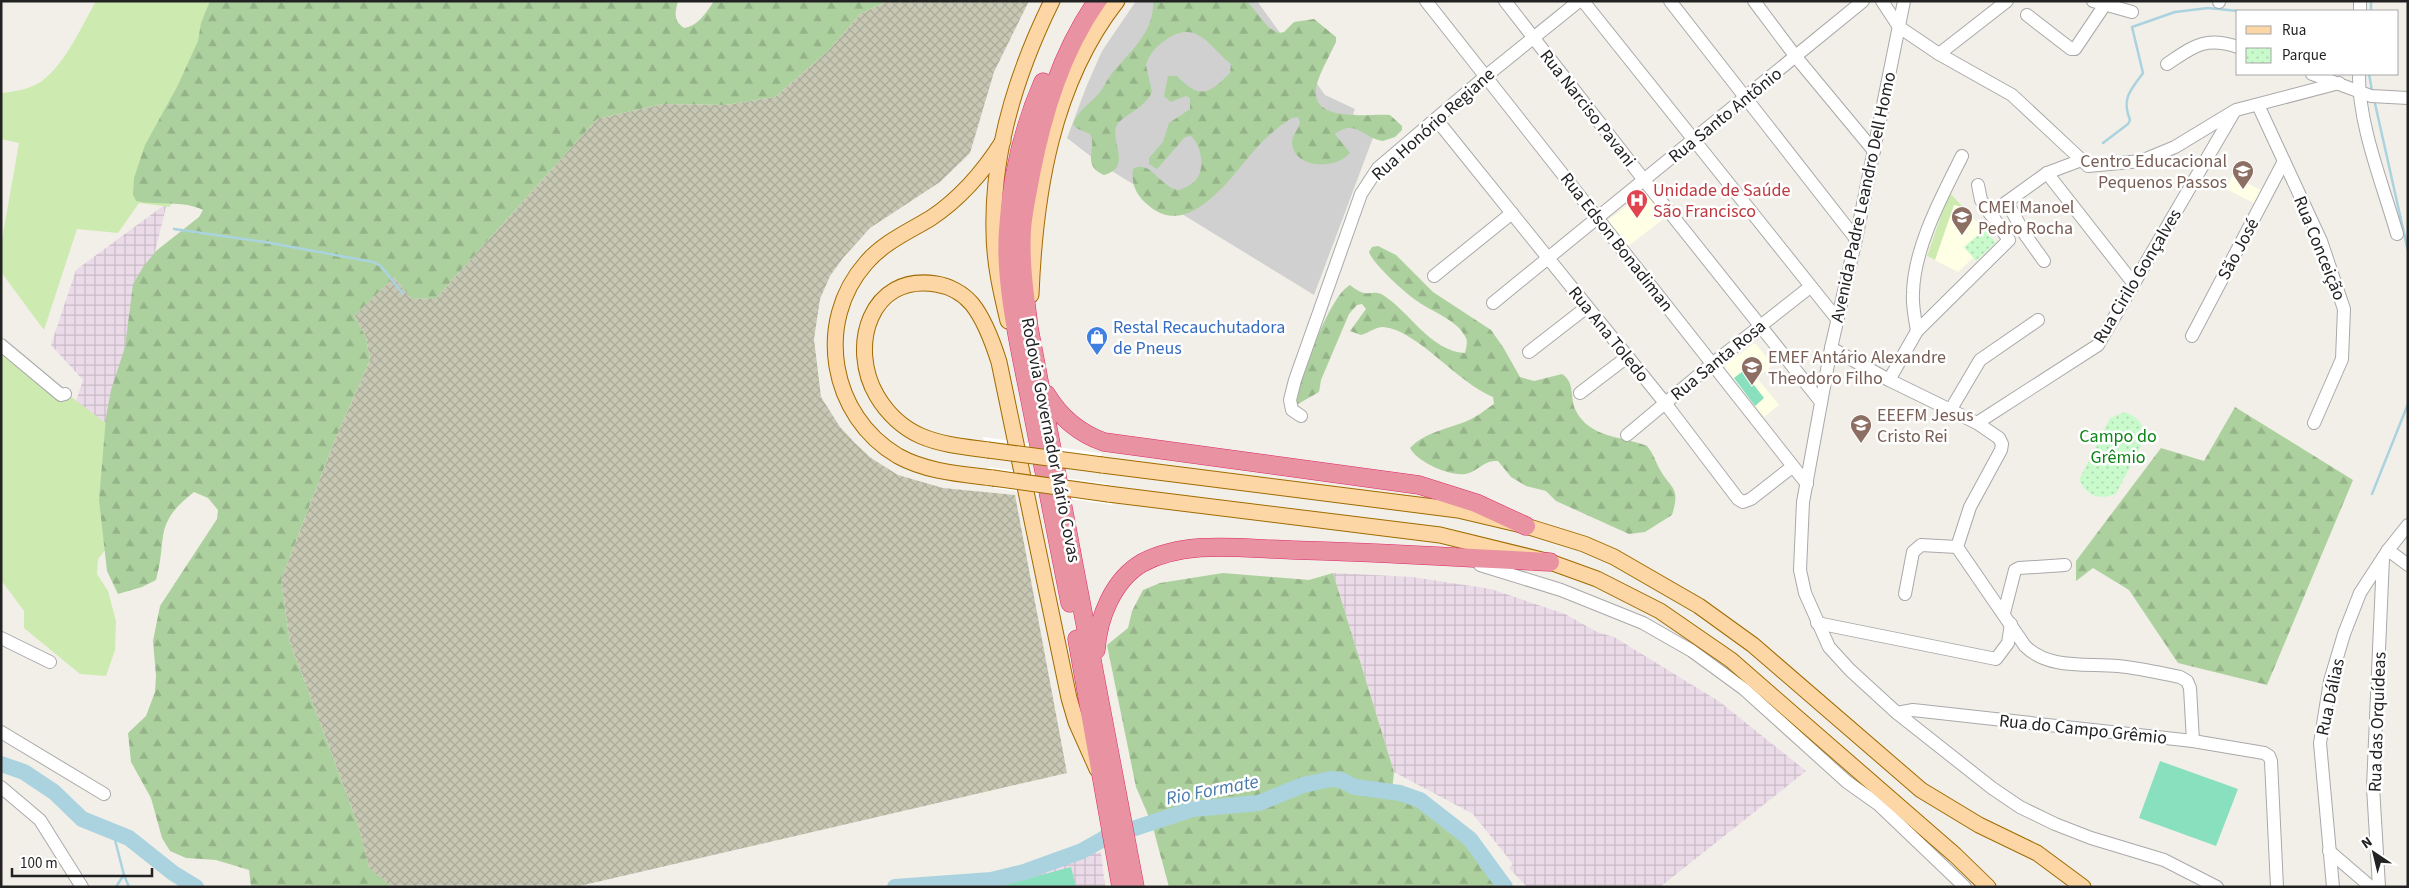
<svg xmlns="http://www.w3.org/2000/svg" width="2409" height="888" font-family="'Source Sans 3',sans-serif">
	<defs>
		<pattern id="industrial-grid" width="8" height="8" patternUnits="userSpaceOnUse" patternTransform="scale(1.25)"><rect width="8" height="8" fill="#ebdbe8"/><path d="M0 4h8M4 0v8" fill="none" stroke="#c9bcc7"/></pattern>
		<pattern id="construction-cross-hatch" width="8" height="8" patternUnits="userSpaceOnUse" patternTransform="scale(1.25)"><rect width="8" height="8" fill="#c7c7b4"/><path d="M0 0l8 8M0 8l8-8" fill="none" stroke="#abab9a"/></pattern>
		<pattern id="forest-firs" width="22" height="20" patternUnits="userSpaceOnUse" patternTransform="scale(1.25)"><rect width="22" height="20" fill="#add19e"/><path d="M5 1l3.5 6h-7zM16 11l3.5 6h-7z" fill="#95b388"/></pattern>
		<pattern id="park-dots" width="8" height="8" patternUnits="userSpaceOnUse" patternTransform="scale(1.25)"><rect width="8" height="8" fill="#c8facc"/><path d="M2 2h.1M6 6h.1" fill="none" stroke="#acd6af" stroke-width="1.8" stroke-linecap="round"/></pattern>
	</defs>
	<rect width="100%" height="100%" fill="#f2efe9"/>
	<!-- industrial -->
	<g fill="url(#industrial-grid)">
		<polygon points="167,203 109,439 67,428 83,380 51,345 76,270"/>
		<polygon points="1333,573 1412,577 1491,589 1565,614 1597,632 1614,637 1720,702 1806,771 1660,887 1527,887 1509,868 1513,864 1473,814 1394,772"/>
		<polygon points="1101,852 1105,887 920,887"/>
	</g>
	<!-- education -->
	<g fill="#ffffe5">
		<polygon points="2232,176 2261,190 2254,203 2226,189"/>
		<polygon points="1646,191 1666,217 1627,247 1607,221"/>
		<polygon points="1949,192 1996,242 1976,261 1973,258 1958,272 1927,256"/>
		<polygon points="1753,344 1756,344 1773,365 1757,378 1779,405 1764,417 1724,366"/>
	</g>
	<!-- religious -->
	<polygon fill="#d0d0d0" points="1136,1 1257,1 1325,95 1355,109 1353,114 1377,127 1314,295 1102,165 1067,138 1087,85 1102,51"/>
	<!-- construction -->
	<polygon fill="url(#construction-cross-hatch)" points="888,1 1029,1 994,72 970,153 940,182 870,228 843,258 830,276 820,299 814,339 821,397 840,427 855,443 871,458 898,475 943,488 1015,495 1067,773 575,887 392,887 369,869 358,825 290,642 281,580 334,442 370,360 366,337 354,316 394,277 412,299 436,298 597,119 663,104 726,105 775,97 829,50 860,14"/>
	<!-- grass -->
	<g fill="#cdebb0">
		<path d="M 96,1 L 221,1 L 206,75 L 170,207 L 139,203 L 118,233 L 77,229 L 44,330 L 1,272 L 1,245 L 19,143 L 1,139 L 1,93 C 14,92 31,89 42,81 C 65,64 82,26 96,1 Z"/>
		<polygon points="1949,192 1963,207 1954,205 1935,260 1927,256"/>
		<polygon points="1,343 112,428 123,528 98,559 97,574 108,591 116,621 115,650 106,676 80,674 24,628 24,611 1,580"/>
	</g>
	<!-- forest -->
	<g fill="url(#forest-firs)">
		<path d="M 210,1 L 678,1 C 675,13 673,20 684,28 C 698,26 706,13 714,1 L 888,1 L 860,14 L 829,50 L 775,97 L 726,105 L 663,104 L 597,119 L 436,298 L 412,299 L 394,277 L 354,316 L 366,337 L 370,360 L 334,442 L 281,580 L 290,642 L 358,825 L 369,868 L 392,887 L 251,887 L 249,870 L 216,860 L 186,858 L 170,851 L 162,838 L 151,798 L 131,762 L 128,733 L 146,716 L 155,692 L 156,676 L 153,641 L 160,606 L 217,519 L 218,510 L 208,498 L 194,492 C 152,525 168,537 156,580 L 142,587 L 118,594 L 107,571 L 99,500 L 106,417 L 111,390 L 125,347 L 133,284 L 143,267 L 156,251 L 199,217 L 203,210 C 183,200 159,206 136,201 L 133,194 L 134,178 L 145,145 L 178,85 L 198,41 L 201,23 Z"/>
		<path d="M 1153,1 L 1247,1 L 1269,28 L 1279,33 L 1284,32 L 1294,22 L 1314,19 L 1336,37 L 1336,42 C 1319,78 1293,113 1355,115 C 1366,116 1378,114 1390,115 L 1402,126 L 1402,130 L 1395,137 L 1383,141 C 1364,139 1356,118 1335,134 L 1350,153 C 1337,169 1296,170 1292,144 C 1291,136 1299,129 1300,122 L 1298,117 L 1292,118 C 1281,125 1271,133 1262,142 C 1237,167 1192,244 1148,205 C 1136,195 1131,184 1133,169 C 1151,158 1160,189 1180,190 C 1184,188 1191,185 1194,182 C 1206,171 1202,146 1191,136 L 1185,137 L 1157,169 L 1149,164 L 1149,158 L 1163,142 L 1169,123 L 1190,109 L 1190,98 L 1186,96 L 1171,102 L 1164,96 L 1168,76 L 1177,76 C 1200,100 1209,94 1230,73 L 1231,64 C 1208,46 1197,17 1164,41 C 1156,47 1149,54 1146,65 L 1152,92 C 1145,109 1120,116 1116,127 C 1111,143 1132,167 1104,175 C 1080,164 1098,149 1090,134 L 1076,128 L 1073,124 C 1078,110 1091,103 1100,92 C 1104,87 1106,81 1110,76 C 1128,53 1155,33 1153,1 Z"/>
		<path d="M 1378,246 L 1396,255 L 1433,292 L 1491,330 L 1503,347 L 1520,377 L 1534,381 L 1562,374 C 1575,382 1570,397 1575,409 C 1589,439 1623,436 1647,446 C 1653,453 1655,460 1659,468 C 1671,490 1681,486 1672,515 L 1645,532 L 1629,534 L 1556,501 L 1546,491 L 1526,486 L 1511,477 L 1498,461 C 1485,460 1480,469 1469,473 C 1453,479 1417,462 1410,448 C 1425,432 1448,429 1467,421 C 1477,417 1486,409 1494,404 L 1493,397 C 1459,384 1416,329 1383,327 C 1375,327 1369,333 1361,335 L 1350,331 L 1366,309 L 1362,304 L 1357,305 L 1349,314 L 1321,380 L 1319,392 L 1298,404 L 1293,400 C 1301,377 1330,295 1350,285 C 1354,288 1359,292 1364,293 C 1371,294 1376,291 1383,295 C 1410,312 1430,351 1465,353 C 1466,348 1468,343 1466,338 C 1458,320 1432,312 1417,301 C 1405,293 1373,264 1369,252 L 1372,247 Z"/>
		<polygon points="2235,407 2353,480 2267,685 2178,663 2129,590 2093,568 2076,581 2076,561 2161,448 2204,461"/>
		<path d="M 1223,573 L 1309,580 L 1333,573 L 1394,772 L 1392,791 C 1437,801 1483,847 1505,887 L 1169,887 L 1152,824 L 1136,787 L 1107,645 L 1128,628 L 1132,611 L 1143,590 L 1160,583 Z"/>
	</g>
	<!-- park -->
	<g fill="url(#park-dots)">
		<polygon points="1984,230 1996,242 1976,261 1964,247"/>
		<path d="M 2125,412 C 2136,417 2144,423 2146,436 L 2116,494 C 2098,500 2088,497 2079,480 L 2110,418 Z"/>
	</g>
	<!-- pitch -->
	<g fill="#88e0be">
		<polygon points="1743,371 1764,398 1755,406 1734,378"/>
		<polygon points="2160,761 2238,789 2216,846 2139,818"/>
		<polygon points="1071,867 1076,887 997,887"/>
	</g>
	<!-- pier -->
	<g fill="#fff">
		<polygon points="983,437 1101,453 1106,474 987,458"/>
		<polygon points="989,467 1109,484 1113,505 994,488"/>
	</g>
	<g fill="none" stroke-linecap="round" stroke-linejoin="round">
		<!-- stream -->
		<g stroke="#aad3df" stroke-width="2.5">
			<polyline points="2371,11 2371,1"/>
			<polyline points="2369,74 2372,91"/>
			<polyline points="2374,99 2408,251"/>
			<path d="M 2103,143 L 2128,124 L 2130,120 C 2121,98 2131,90 2143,73 L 2132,27 L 2175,12 L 2208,8 L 2238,11"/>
			<polyline points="174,229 265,242 373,262 381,266 403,294"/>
			<polyline points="2372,494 2408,404"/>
			<polyline points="113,832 124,875 129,887"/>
			<polyline points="116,887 123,876"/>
		</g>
		<!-- river -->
		<g stroke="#aad3df" stroke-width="16">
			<polyline points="1,764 24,772 54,792 82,819 129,838 173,873 196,887"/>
			<polyline points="895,887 991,880 1024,872 1082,851 1105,838 1193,809 1259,803 1303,785 1331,779 1341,780 1355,787 1400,793 1420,800 1470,839 1505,887"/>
		</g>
		<!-- minor casing -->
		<g stroke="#a9a9a9" stroke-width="14">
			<g id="minor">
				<polyline points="1426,1 1807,484"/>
				<polyline points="1505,1 1644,180 1821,402"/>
				<polyline points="1583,1 1837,319"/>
				<polyline points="1670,1 1856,239"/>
				<polyline points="1754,1 1796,57 1874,151"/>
				<polyline points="1882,1 1899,27 1939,54 2012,95 2088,166 2141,161 2175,147 2236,110 2339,83"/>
				<polyline points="1904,1 1856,239 1831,348 1803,502 1800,570 1805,593 1829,647 1850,670 1897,713 1992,788 2020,807 2055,824 2091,838 2164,860 2217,887"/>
				<polyline points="2093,1 2132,12"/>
				<polyline points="2219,2 2219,1"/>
				<polyline points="2360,11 2360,1"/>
				<polyline points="2027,15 2071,49 2075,49 2104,6"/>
				<polyline points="1939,54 2007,1"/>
				<path d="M 2167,64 C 2194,46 2205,36 2238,47"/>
				<polyline points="2312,74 2371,96 2408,98"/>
				<path d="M 2359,74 C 2358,124 2383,185 2397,234"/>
				<polyline points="2258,105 2321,241 2344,309 2342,359 2314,423"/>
				<polyline points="1436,119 1665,403 1738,499 1743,502 1751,499 1792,467"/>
				<polyline points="2047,173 2134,284"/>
				<polyline points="2007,202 2024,233 2044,261"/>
				<polyline points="1990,214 2047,173 2079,161"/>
				<polyline points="1434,276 1512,213"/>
				<polyline points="1493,303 1863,1"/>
				<path d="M 1917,331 C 1915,319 1912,305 1913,293 C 1914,247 1942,196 1962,156"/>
				<polyline points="2192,336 2284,161"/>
				<polyline points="1,345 61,395 65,394"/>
				<path d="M 1831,348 L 1889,380 L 1977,423 L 1999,438 L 2002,444 L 2001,450 L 1970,507 L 1957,547 L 2025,646 C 2049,670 2087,663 2118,666 C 2139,668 2160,673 2180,677 L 2187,681 L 2190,688 L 2193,741"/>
				<polyline points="1529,352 1587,307"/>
				<polyline points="1889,380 1917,331 2009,240 1981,200 1978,185"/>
				<polyline points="1580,393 1627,357"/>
				<polyline points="1951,409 1980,360 2038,320"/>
				<polyline points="1301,416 1292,410 1290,400 1295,380 1361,194 1378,168 1486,76 1579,1"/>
				<polyline points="1977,423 2098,345 2234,112"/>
				<polyline points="1627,435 1712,364 1810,287"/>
				<polyline points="2388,550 2408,565"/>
				<polyline points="1480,565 1561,590 1643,623 1692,651 1744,689 1847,782 1878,804 1965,887"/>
				<polyline points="1905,594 1913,552 1921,545 1957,547"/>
				<polyline points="2004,613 2015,570 2019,568 2065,565"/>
				<polyline points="1817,623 1996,659 2008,643 2011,624"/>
				<polyline points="1,638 50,662"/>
				<polyline points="1897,713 1913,710 2193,741 2264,753 2269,756 2271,761 2277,887"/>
				<polyline points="1,732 104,794"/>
				<polyline points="1,787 40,820 82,887"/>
				<polyline points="2329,851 2371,887"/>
				<polyline points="2333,887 2320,743 2330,681 2344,634 2360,593 2388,550 2408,525"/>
				<polyline points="2379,887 2373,787 2383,558"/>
			</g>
		</g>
		<!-- major casing -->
		<g stroke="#a06b00" stroke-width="17">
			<g id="major">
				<path d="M 1031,295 C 1035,193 1052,84 1117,1"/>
				<path d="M 1008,321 C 1001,292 994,262 994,231 C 992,152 1017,72 1052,1"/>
				<path d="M 988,450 C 966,447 942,445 921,436 C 903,428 887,413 877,396 C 848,347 870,273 936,284 C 949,286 963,293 972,304 C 985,320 993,343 999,362 L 1069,698 L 1076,722 L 1097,769"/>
				<polyline points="1102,465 1458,510 1526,526 1584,544 1614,557 1699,606 1753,645 1921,790 1979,825 2037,853 2083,887"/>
				<path d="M 993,478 C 961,474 927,472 898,456 C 830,416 814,322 866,263 C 884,242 908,232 931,218 C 961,198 984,171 1003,141"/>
				<polyline points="1108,494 1440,535 1550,562 1597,579 1660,611 1731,660 1955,855 1988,887"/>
			</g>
		</g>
		<!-- highway casing -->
		<g stroke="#dc2a67" stroke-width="19">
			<g id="highway">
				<path d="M 1097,1 C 1061,53 1043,113 1031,174 C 1028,192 1023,212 1022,230 C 1020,263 1025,296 1029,328 L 1135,887"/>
				<path d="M 1043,82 C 1023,128 1011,180 1008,230 C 1004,280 1019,345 1029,395 C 1043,464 1056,534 1070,603"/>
				<path d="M 1046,394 C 1060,417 1078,433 1104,442 L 1419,485 L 1476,503 L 1526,526"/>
				<polyline points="1077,639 1121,887"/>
				<path d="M 1096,650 C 1098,618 1113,580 1142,563 C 1187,539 1243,549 1292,550 C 1378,552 1464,558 1550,562"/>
			</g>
		</g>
		<!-- minor -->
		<use href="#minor" stroke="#fff" stroke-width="12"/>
		<!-- major -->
		<use href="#major" stroke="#fcd6a4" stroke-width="15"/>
		<!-- highway -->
		<use href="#highway" stroke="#e892a2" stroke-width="18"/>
		<!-- major-bridge casing -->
		<g stroke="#a06b00" stroke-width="17" stroke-linecap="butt">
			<g id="major-bridge">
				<polyline points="988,450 1102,465"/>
				<polyline points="993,478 1108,494"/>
			</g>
		</g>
		<!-- major-bridge -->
		<use href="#major-bridge" stroke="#fcd6a4" stroke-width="15"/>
	</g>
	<!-- icons -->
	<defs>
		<g id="school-pin" transform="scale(1.125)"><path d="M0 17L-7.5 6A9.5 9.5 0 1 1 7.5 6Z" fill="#8d6e63" stroke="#fff"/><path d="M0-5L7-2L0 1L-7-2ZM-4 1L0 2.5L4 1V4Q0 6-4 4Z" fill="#fff"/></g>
		<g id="hospital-pin" transform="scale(1.125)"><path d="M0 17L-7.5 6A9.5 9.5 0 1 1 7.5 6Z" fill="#e0444e" stroke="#fff"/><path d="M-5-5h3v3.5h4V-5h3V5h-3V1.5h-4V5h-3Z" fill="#fff"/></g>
		<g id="shop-pin" transform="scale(1.125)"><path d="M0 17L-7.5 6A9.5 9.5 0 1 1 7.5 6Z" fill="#3f7fe0" stroke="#fff"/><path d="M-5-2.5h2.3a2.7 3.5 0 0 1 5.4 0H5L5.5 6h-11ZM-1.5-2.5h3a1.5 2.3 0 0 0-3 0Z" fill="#fff"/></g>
	</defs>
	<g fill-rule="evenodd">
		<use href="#school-pin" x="2243" y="171"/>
		<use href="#hospital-pin" x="1637" y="200"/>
		<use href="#school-pin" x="1962" y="217"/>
		<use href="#shop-pin" x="1097" y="337"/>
		<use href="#school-pin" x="1752" y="367"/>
		<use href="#school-pin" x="1861" y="425"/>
	</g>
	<g text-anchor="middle" stroke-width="5" stroke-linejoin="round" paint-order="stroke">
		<!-- street labels -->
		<g font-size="18" fill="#222" stroke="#fff">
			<text transform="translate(1588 108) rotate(52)" y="6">Rua Narciso Pavani</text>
			<text transform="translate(1725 115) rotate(-39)" y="6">Rua Santo Antônio</text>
			<text transform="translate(1433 124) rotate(-42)" y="6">Rua Honório Regiane</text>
			<text transform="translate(1863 197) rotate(-78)" y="6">Avenida Padre Leandro Dell Homo</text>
			<text transform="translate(1617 242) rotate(52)" y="6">Rua Edson Bonadiman</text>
			<text transform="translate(2320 248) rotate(68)" y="6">Rua Conceição</text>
			<text transform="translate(2238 249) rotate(-62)" y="6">São José</text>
			<text transform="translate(2137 276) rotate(-59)" y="6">Rua Cirilo Gonçalves</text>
			<text transform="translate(1609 334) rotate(51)" y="6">Rua Ana Toledo</text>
			<text transform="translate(1718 360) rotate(-39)" y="6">Rua Santa Rosa</text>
			<text transform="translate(1051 440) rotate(79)" y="6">Rodovia Governador Mário Covas</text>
			<text transform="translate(2330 697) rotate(-78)" y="6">Rua Dálias</text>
			<text transform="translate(2377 722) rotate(-88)" y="6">Rua das Orquídeas</text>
			<text transform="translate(2083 729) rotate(6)" y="6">Rua do Campo Grêmio</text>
		</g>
		<!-- education labels -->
		<g font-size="18" fill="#785e54" stroke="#fff" text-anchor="start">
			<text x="2227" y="167" text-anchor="end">Centro Educacional<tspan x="2227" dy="21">Pequenos Passos</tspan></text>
			<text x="1978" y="213">CMEI Manoel<tspan x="1978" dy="21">Pedro Rocha</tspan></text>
			<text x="1768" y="363">EMEF Antário Alexandre<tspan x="1768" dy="21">Theodoro Filho</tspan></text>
			<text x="1877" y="421">EEEFM Jesus<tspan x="1877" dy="21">Cristo Rei</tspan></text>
		</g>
		<!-- health labels -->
		<g font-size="18" fill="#be3a42" stroke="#fff" text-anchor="start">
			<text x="1653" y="196">Unidade de Saúde<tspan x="1653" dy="21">São Francisco</tspan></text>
		</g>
		<!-- shop labels -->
		<g font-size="18" fill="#366cbe" stroke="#fff" text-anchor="start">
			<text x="1113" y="333">Restal Recauchutadora<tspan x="1113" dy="21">de Pneus</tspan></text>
		</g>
		<!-- park labels -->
		<g font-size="18" fill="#0c8416" stroke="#fff">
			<text x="2118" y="442">Campo do<tspan x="2118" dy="21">Grêmio</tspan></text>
		</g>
		<!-- water labels -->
		<g font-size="19" font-style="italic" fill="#4a7aab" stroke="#fff">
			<text transform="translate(1212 789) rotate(-11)" y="7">Rio Formate</text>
		</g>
	</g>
	<!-- border -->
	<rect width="2409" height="888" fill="none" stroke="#222222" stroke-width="5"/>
	<!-- legend -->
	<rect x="2236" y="10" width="162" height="65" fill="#ffffff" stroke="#a7a7a7"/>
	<rect x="2246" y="26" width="25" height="8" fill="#fcd6a4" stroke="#a7a7a7"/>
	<text x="2282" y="35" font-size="15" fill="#222222">Rua</text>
	<rect x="2246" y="48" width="25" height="15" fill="url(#park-dots)" stroke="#a7a7a7"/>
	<text x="2282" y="60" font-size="15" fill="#222222">Parque</text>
	<!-- north arrow -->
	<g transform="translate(2374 853) rotate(325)" stroke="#ffffff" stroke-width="4" paint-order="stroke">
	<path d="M0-4L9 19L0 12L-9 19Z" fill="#222222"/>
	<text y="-8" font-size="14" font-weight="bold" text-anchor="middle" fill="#222222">N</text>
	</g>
	<!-- scale -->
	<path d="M12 868v8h140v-8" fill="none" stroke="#222222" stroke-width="2.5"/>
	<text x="20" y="868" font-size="15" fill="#222222" stroke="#ffffff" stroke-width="4" paint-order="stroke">100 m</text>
</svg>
